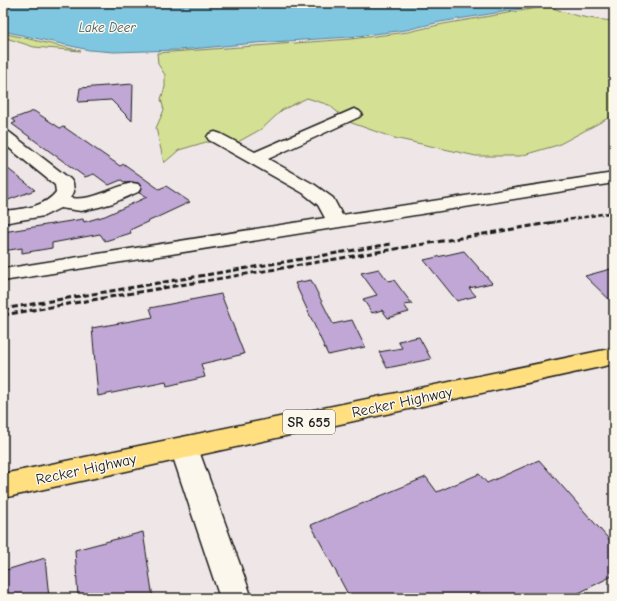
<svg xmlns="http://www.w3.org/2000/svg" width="617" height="601" font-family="'Comic Neue',sans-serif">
	<rect width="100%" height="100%" fill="#efe7e7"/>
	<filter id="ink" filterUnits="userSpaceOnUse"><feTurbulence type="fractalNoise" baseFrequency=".025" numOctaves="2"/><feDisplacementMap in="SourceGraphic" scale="8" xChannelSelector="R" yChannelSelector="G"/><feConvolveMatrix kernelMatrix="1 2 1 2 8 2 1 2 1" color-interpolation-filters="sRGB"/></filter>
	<g filter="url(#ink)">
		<!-- green -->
		<g fill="#d4e093" stroke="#787e58">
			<path d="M 549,6 C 570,16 591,19 614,21 L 614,115 L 558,145 L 520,156 L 476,156 L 394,138 L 349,122 L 329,105 L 307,98 L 282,110 L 263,128 L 238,142 L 221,143 L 206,142 L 179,150 L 164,163 L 156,128 L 164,110 L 161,99 L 165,87 L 165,75 L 158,64 L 157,53 L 351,39 L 408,32 L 443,24 Z"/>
			<polygon points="3,33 81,51 34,47 3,37"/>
		</g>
		<!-- water -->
		<polygon fill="#7fc6e0" stroke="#578292" points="3,3 557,3 440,22 406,30 350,37 256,43 179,50 114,52 89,50 3,31"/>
		<!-- building -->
		<g fill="#c0a7d5" stroke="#1c1c1c">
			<polygon points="133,84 132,121 111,100 78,102 80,88"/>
			<polygon points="34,111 60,128 64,127 120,166 124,164 159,189 166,186 190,202 130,230 131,233 105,241 100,234 52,243 52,248 22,253 22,248 3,251 3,232 83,219 84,222 105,216 147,197 139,193 142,188 138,183 132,182 126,183 121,180 109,185 94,174 85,177 12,124 16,122 12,119"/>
			<polygon points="3,165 35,190 3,202"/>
			<polygon points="464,251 492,283 469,288 476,296 457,301 424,260"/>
			<polygon points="614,268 614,304 585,276"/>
			<polygon points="379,269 388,281 394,280 412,304 404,305 409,312 388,318 382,310 372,313 363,299 377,295 361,273"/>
			<polygon points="311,280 333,324 352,320 365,347 328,355 295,283"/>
			<polygon points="221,294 244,354 201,364 205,377 167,386 166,382 98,396 92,328 153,317 150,308"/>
			<polygon points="419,337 431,359 387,368 379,352 402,348 398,341"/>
			<polygon points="539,460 614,545 614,575 569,598 350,598 311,525 426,477 437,492 479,474 487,483"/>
			<polygon points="143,532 153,598 78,598 75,550"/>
			<polygon points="45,558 49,598 3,598 3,571"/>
		</g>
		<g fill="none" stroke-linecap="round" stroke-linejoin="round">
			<!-- minor casing -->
			<g stroke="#1c1c1c" stroke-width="3">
				<g id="minor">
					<polygon points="354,109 359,111 362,114 359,117 268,159 315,185 333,198 342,215 614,173 614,183 3,281 3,269 325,218 318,205 303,193 209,140 207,137 209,134 215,132 221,134 255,152"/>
					<path d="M 3,130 L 9,132 L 70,179 L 73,183 L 74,192 L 70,198 C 94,201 110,188 132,183 L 138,184 L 141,188 L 138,192 L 113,203 L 99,207 L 81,211 L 60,208 L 44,216 L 3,223 L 3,211 C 21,209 44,208 56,192 L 55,185 L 3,143 Z"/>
					<polygon points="184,437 194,440 198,448 252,598 220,598 170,448 174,440"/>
				</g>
			</g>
			<!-- major casing -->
			<g stroke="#1c1c1c" stroke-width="3">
				<polygon id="major" points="614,348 614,364 3,498 3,474"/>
			</g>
			<!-- minor -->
			<use href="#minor" fill="#fbf7ec" fill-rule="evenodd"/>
			<!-- major -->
			<use href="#major" fill="#ffdf80" fill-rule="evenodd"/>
			<!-- rail-far1 -->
			<polyline stroke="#1c1c1c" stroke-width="2.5" stroke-dasharray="4.5 2.5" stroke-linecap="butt" points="549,223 614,212"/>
			<!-- rail -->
			<g stroke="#1c1c1c" stroke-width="3" stroke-dasharray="6 3" stroke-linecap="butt">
				<polyline points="3,309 391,244"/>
				<polyline points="3,315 555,222"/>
			</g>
		</g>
	</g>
	<g text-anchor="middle" stroke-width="3" stroke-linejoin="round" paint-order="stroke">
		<!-- far-water labels -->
		<g font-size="13" font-style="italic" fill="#3f5861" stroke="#fbf7ec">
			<text x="107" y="32">Lake Deer</text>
		</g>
		<!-- shield labels -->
		<rect fill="#fbf7ec" stroke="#5f5e5a" stroke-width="1" x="283" y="410" width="52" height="24" rx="3"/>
		<g font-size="14" font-weight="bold" fill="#1c1c1c">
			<text x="309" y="427">SR 655</text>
		</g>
		<!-- street labels -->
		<g font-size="15" fill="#1c1c1c" stroke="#fbf7ec">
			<text transform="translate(402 402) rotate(-12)" y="5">Recker Highway</text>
			<text transform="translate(86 469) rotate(-12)" y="5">Recker Highway</text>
		</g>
	</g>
	<!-- margin -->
	<rect width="617" height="601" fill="none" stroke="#fbf7ec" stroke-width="16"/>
	<rect x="8" y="8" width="601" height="585" fill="none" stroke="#1c1c1c" stroke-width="1.5" filter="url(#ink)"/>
</svg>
